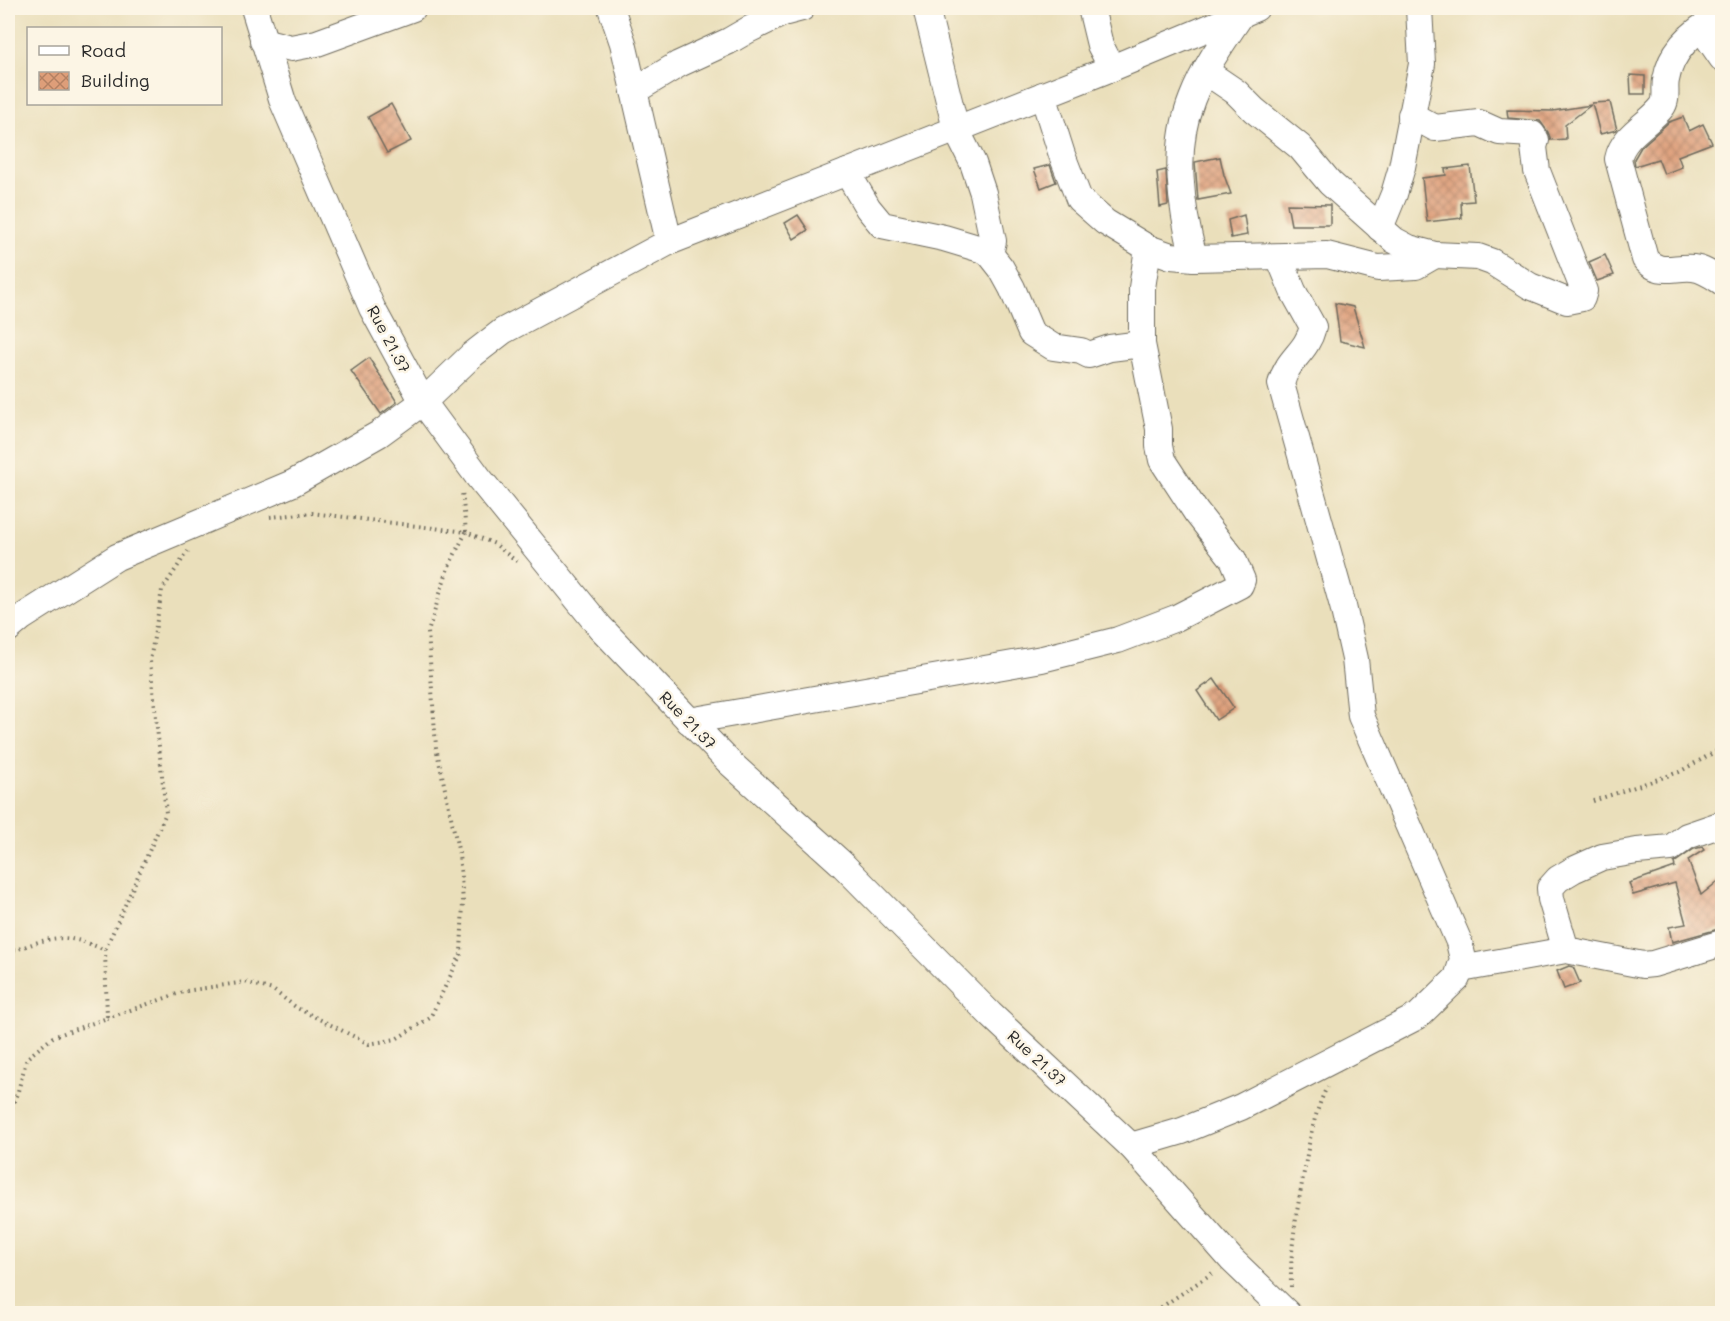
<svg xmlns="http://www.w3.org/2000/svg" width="1730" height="1321" font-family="Mali,sans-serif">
	<defs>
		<pattern id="building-cross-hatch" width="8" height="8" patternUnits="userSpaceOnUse" patternTransform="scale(1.5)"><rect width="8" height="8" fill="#de9e79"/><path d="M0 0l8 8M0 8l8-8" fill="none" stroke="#b48163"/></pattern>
	</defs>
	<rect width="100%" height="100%" fill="#fcf5e5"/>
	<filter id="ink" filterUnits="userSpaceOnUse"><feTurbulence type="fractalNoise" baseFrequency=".0167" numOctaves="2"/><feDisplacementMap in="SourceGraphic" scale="12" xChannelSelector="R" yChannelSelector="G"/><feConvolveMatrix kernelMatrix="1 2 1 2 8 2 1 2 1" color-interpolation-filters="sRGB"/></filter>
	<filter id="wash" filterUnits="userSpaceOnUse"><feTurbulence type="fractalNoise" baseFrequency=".008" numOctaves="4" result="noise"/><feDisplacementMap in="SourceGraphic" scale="24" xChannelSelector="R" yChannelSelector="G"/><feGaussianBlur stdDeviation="1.35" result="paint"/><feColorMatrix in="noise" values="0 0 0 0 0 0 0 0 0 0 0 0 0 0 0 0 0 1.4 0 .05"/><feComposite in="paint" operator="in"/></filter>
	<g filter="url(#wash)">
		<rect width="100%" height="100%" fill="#eadfbb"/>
		<g id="blocks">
			<!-- building -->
			<g fill="url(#building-cross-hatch)">
				<polygon points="1630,75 1645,76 1645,94 1631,94"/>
				<polygon points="1610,102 1617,130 1600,134 1592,103"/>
				<polygon points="391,104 411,141 387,153 368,117"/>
				<polygon points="1591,105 1565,125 1566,139 1551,140 1548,132 1540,121 1508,118 1507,110 1553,111"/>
				<polygon points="1683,117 1689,131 1703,124 1712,143 1678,156 1682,167 1664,174 1658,159 1635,166 1634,159 1641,147 1669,122"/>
				<polygon points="1220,157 1224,175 1231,194 1198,200 1195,162"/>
				<polygon points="1050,165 1056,182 1041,188 1034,169"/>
				<polygon points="1470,166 1474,201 1461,202 1462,218 1427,222 1422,178 1446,175 1445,169"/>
				<polygon points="1166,170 1168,205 1160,207 1157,172"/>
				<polygon points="1287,204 1330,205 1330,225 1291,225"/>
				<polygon points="798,215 808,230 794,239 785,223"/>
				<polygon points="1244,215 1247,235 1231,238 1228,220"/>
				<polygon points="1605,255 1614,275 1597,281 1589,262"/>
				<polygon points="1335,303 1353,307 1365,347 1340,341"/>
				<polygon points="369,358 397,402 381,414 351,371"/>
				<polygon points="1214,679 1234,708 1216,720 1197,691"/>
				<polygon points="1702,847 1704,850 1688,860 1701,895 1722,878 1722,928 1672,942 1669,927 1686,924 1675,883 1633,895 1629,883 1675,867 1674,863 1694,849"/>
				<polygon points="1569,966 1573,967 1580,983 1564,989 1557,971"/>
			</g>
		</g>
	</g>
	<g filter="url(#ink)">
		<use href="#blocks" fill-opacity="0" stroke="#6e6a5d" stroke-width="1.5"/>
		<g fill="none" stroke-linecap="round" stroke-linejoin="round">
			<!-- minor casing -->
			<g stroke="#6e6a5d" stroke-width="28">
				<g id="minor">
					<polyline points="254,8 283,102 372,308 423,402 479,478 600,627 729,762 841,863 990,1014 1131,1146 1232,1260 1288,1314"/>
					<polyline points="611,8 623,43 669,242"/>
					<polyline points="926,8 956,129 973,163 983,193 993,241 990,254"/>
					<polyline points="1091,8 1100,45 1112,68"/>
					<path d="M 1722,15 C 1697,28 1671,49 1666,80 C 1664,88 1668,99 1662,107 C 1648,125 1623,135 1618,159 L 1645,259 C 1659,276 1674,266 1693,268 C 1704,269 1713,276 1722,282"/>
					<polyline points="1702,29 1722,58"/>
					<polyline points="263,41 291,48 317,43 413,8"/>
					<polyline points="1205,71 1236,92 1254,110 1300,147 1330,183 1394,240 1409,248 1435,255 1478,257 1492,262 1530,286 1567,301 1582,298 1584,291 1537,171 1534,147 1536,140 1532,134 1499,132 1479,123 1435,128 1411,115"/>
					<polyline points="634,91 679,64 729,41 748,30 783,13 802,8"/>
					<polyline points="1043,95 1062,155 1079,199 1105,222 1148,248 1171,256 1194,258 1327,255 1378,268 1416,266 1435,255"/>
					<polyline points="847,172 868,208 882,225 944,238 984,250 990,254 1001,268 1012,288 1031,333 1053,347 1081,351 1089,355 1110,348 1142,344"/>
					<polyline points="1380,228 1394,194 1402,167 1422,64 1419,8"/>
					<path d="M 1194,258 C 1181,208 1172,149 1192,99 C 1204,68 1224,40 1243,12"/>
					<polyline points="8,629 21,618 117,557 293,483 379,434 423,402 472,355 503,331 669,242 1112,68 1256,8"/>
					<polyline points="689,721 1042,659 1118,640 1176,618 1240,585 1242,580 1233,559 1196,512 1162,460 1159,446 1159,429 1142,344 1142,288 1148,248"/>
					<polyline points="1566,950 1551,899 1550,888 1558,879 1573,870 1602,857 1637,851 1671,848 1687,836 1722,824"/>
					<polyline points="1461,969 1566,950 1643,965 1653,964 1722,943"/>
					<path d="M 1131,1146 L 1182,1131 L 1241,1107 L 1418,1016 L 1457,978 L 1463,959 L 1459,942 L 1361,716 L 1355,659 L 1343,606 L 1281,384 C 1288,357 1306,354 1313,327 L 1293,291 L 1279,257"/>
				</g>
			</g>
			<!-- path -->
			<g stroke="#6e6a5d" stroke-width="4" stroke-dasharray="1.5 4.5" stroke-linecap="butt">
				<polyline points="270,517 312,513 466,532 462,491"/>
				<polyline points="1593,801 1679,772 1722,748"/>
				<path d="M 8,953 C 50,937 62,931 105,950 L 166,813 L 150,661 L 162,590 L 188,551"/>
				<polyline points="107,1018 186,991 245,982 273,990 297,1008 369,1044 396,1039 430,1018 461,954 463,901 459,854 436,747 428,632 448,568 466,532 495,544 517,562"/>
				<polyline points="8,1119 18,1091 27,1058 53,1037 107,1018 105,950"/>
				<path d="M 1291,1287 C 1290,1248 1297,1210 1304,1172 C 1309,1142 1314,1113 1327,1087"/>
				<polyline points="1151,1314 1214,1272"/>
			</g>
			<!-- minor -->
			<use href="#minor" stroke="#fff" stroke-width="26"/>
		</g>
	</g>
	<g text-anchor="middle" stroke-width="5" stroke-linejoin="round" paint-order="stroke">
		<!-- street labels -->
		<g font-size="16" fill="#2b2b2b" stroke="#fcf5e5">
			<text transform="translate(389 339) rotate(62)" y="6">Rue 21.37</text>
			<text transform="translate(688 720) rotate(46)" y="6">Rue 21.37</text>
			<text transform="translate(1037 1058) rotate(43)" y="6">Rue 21.37</text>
		</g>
	</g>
	<!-- margin -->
	<rect width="1730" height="1321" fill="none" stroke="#fcf5e5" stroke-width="30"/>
	<!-- legend -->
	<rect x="27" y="27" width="195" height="78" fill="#fcf5e5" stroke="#a8a49b" stroke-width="1.5"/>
	<rect x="39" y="46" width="30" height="9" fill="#ffffff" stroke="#a8a49b" stroke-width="1.5"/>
	<text x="81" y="57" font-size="18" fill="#2b2b2b">Road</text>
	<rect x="39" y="72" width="30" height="18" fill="url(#building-cross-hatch)" stroke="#a8a49b" stroke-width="1.5"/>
	<text x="81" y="87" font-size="18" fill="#2b2b2b">Building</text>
</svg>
